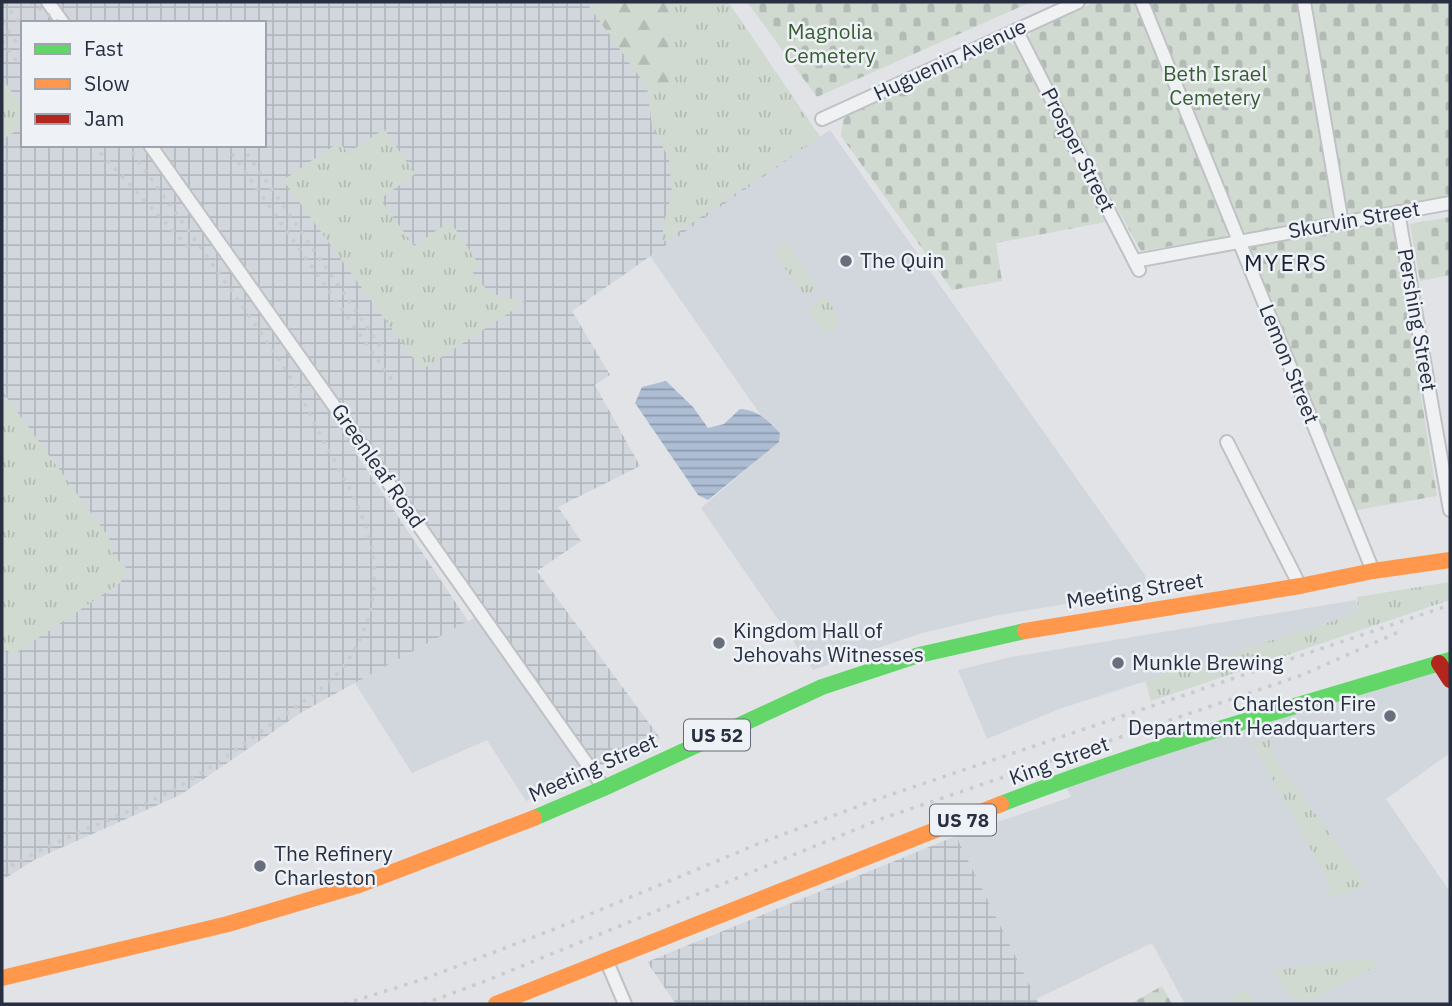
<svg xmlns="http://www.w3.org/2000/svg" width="1452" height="1006" font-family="'IBM Plex Sans',sans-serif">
	<defs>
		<pattern id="industrial-grid" width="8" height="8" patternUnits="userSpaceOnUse" patternTransform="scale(1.75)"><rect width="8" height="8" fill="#d2d6dd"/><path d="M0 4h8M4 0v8" fill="none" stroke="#b4b8bf"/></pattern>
		<pattern id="grass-tufts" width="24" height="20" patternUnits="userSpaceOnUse" patternTransform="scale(1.75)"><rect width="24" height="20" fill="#d0dad1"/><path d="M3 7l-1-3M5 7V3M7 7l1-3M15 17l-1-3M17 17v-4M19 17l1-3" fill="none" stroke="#b3bbb5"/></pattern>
		<pattern id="forest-firs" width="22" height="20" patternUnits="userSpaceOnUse" patternTransform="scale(1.75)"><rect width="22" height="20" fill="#d0dad1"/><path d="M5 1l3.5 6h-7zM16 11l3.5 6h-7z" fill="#b3bbb5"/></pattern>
		<pattern id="cemetery-stones" width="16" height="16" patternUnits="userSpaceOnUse" patternTransform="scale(1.75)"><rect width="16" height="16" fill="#d0dad1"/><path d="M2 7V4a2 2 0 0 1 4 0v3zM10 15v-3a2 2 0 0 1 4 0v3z" fill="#b3bbb5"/></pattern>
		<pattern id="water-rules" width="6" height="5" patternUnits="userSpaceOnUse" patternTransform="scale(1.75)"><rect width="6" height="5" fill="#adbdd3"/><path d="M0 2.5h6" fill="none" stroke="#8d9aad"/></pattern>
	</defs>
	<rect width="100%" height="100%" fill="#e1e3e6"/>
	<!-- built -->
	<g fill="#d2d6dd">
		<polygon points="830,130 1145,575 1147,586 1132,588 1124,594 999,615 922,633 813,670 701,508 778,442 780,433 760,414 650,256"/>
		<polygon points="1356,600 1358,613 1059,709 987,739 958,670 1011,657"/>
		<polygon points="481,614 591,770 526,801 487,740 412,773 355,683"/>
		<polygon points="1440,666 1450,680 1450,753 1386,799 1450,892 1450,1004 1185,1004 1152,943 1036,999 956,836 1071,797 1063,780"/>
	</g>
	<!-- industrial -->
	<g fill="url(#industrial-grid)" fill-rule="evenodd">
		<path d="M 2,2 L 57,2 L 67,15 L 58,2 L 728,2 L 820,137 L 572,311 L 610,375 L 595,385 L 640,466 L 558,507 L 581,541 L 537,571 L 660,738 L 591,770 L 369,448 L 355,452 L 468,621 L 302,712 L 180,795 L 36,859 L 2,880 ZM 23,23 L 264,23 L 264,145 L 23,145 Z"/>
		<polygon points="956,836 1039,1004 676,1004 647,962"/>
	</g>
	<!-- grass -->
	<g fill="url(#grass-tufts)">
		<polygon points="668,2 728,2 820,137 662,243 664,221 672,194 669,159 652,126 647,87 659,92 669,85"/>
		<polygon points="2,78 23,108 23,126 2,140"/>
		<path d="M 384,129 L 415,174 L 380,199 L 414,246 L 450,221 L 480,266 L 472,271 C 487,294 497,298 524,300 L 521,305 L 422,370 L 283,180 L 339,142 L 348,153 Z"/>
		<polygon points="786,241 818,288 805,297 773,251"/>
		<polygon points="825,296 838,316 835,331 824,333 807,309"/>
		<polygon points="2,391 108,536 115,558 125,566 127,571 120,583 13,655 7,650 2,653"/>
		<polygon points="1450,582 1450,600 1151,701 1145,680 1358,613 1357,597"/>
		<polygon points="1271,737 1271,750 1276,760 1361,877 1366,879 1352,893 1327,896 1323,893 1330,888 1330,885 1256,749 1246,745"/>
		<polygon points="1372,958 1377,966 1302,1004 1299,1004 1273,973 1280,969"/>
		<polygon points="1246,988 1254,1004 1231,1004 1228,998"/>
	</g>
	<!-- forest -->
	<polygon fill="url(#forest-firs)" points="586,2 668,2 669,85 659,92 649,90"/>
	<!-- cemetery -->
	<g fill="url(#cemetery-stones)">
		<polygon points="747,2 1031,2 817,97"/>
		<polygon points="1095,2 1134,2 1227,231 1226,237 1141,251 1074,131 1028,40 1032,31"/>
		<polygon points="1147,2 1298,2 1333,212 1330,219 1248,234 1239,228"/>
		<polygon points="1309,2 1450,2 1450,197 1352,214 1347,209"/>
		<polygon points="1010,43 1018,48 1105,222 996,243 1002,281 952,290 841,136 843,120 850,113 1003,44"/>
		<polygon points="1450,217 1450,275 1420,281 1410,224"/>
		<polygon points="1384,220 1394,229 1437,496 1357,510 1250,255 1252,246"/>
		<polygon points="1162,986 1172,1004 1130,1004"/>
	</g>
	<!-- water -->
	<path fill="url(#water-rules)" d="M 666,381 L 693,407 L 708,428 L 724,424 L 740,409 C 759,410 768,421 780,433 L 779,442 L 708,500 L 698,495 L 635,403 L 642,387 Z"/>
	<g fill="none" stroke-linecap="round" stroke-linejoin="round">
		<!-- street casing -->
		<g stroke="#bfc1c4" stroke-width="16">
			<g id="street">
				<polyline points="48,2 63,23"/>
				<polyline points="1142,2 1373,571"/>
				<polyline points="1304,2 1342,223"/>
				<polyline points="1016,30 1139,270"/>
				<polyline points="822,119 1078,2"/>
				<polyline points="150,145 604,788"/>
				<polyline points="1398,212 1450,510"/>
				<polyline points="1135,261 1450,203"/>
				<polyline points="1227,442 1300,586"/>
				<polyline points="607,962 625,1004"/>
			</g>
		</g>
		<!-- street -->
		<use href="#street" stroke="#f0f1f3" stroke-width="12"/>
		<!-- fast -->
		<g stroke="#63d668" stroke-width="16">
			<path d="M 1001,804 C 1148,747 1299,705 1450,660"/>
			<polyline points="534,818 604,788 822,687 919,655 1025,631"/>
		</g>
		<!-- slow -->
		<g stroke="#ff974d" stroke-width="16">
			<polyline points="1025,631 1300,586 1373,571 1450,560"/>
			<polyline points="2,978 228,924 359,885 534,818"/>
			<polyline points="496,1004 1001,804"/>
		</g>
		<!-- jam -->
		<polyline stroke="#b3261e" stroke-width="16" points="1439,663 1450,680"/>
		<!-- rail -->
		<g stroke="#c9cbce" stroke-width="3.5" stroke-dasharray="3.5 7" stroke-linecap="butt">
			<polyline points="4,2 23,27"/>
			<polyline points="30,2 60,23"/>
			<polyline points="2,22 23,52"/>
			<polyline points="2,41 23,70"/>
			<polyline points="93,145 189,248"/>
			<polyline points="226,145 394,383"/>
			<polyline points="241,145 385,353"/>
			<path d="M 2,871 C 55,839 114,820 169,792 C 205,773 237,749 270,725 C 290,711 311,697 330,681 C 366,647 382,593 371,545 C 363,508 341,473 323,440 C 309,413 297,386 280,361 C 231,288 178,217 127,145"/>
			<polyline points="344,1004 424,979 552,930 760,843 875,800 1450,605"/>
			<polyline points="423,1004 483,982 881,819 1302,675 1403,630"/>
		</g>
	</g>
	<!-- markers -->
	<g fill="#686e7b" stroke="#eef1f6" stroke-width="2.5">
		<circle cx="846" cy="261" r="7"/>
		<circle cx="719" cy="643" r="7"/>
		<circle cx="1118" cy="663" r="7"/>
		<circle cx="1390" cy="716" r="7"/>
		<circle cx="260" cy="866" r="7"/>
	</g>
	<g text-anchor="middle" stroke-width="5" stroke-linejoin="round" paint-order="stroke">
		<!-- shield labels -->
		<g fill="#eef1f6" stroke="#636977" stroke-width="2">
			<rect x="684" y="719.5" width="66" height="31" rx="5"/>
			<rect x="930" y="804.5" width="66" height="31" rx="5"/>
		</g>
		<g font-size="19" font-weight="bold" fill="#272f41">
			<text x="717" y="742">US 52</text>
			<text x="963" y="827">US 78</text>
		</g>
		<!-- park labels -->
		<g font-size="21" fill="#395d33" stroke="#eef1f6">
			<text x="830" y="39">Magnolia<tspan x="830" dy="24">Cemetery</tspan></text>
			<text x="1215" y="81">Beth Israel<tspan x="1215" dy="24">Cemetery</tspan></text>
		</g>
		<!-- street labels -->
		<g font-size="21" fill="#272f41" stroke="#eef1f6">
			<text transform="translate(950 60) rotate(-25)" y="7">Huguenin Avenue</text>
			<text transform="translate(1078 150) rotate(63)" y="7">Prosper Street</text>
			<text transform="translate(1354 220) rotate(-10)" y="7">Skurvin Street</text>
			<text transform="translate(1417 320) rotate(80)" y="7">Pershing Street</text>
			<text transform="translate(1289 364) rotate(68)" y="7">Lemon Street</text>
			<text transform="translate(378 466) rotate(55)" y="7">Greenleaf Road</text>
			<text transform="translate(1135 591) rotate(-9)" y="7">Meeting Street</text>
			<text transform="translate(1059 761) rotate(-20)" y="7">King Street</text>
			<text transform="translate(593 768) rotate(-24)" y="7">Meeting Street</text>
		</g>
		<!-- poi labels -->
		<g font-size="21" fill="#272f41" stroke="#eef1f6" text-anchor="start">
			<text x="860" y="268">The Quin</text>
			<text x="733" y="638">Kingdom Hall of<tspan x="733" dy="24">Jehovahs Witnesses</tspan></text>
			<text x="1132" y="670">Munkle Brewing</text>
			<text x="1376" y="711" text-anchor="end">Charleston Fire<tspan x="1376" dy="24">Department Headquarters</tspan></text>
			<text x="274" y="861">The Refinery<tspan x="274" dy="24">Charleston</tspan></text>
		</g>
		<!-- neighbourhood labels -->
		<g font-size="23" letter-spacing="2" fill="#192031" stroke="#eef1f6">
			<text x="1286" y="271">MYERS</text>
		</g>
	</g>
	<!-- border -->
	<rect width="1452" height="1006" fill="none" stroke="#272f41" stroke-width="7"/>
	<!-- legend -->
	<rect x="21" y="21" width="245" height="126" fill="#eef1f6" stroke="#9ea3ae" stroke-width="2"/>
	<rect x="35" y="44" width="35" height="10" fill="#63d668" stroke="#9ea3ae" stroke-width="2"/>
	<text x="84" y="56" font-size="21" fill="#272f41">Fast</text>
	<rect x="35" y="79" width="35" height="10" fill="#ff974d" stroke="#9ea3ae" stroke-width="2"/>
	<text x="84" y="91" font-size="21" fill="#272f41">Slow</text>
	<rect x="35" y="114" width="35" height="10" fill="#b3261e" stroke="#9ea3ae" stroke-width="2"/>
	<text x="84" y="126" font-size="21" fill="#272f41">Jam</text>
</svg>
